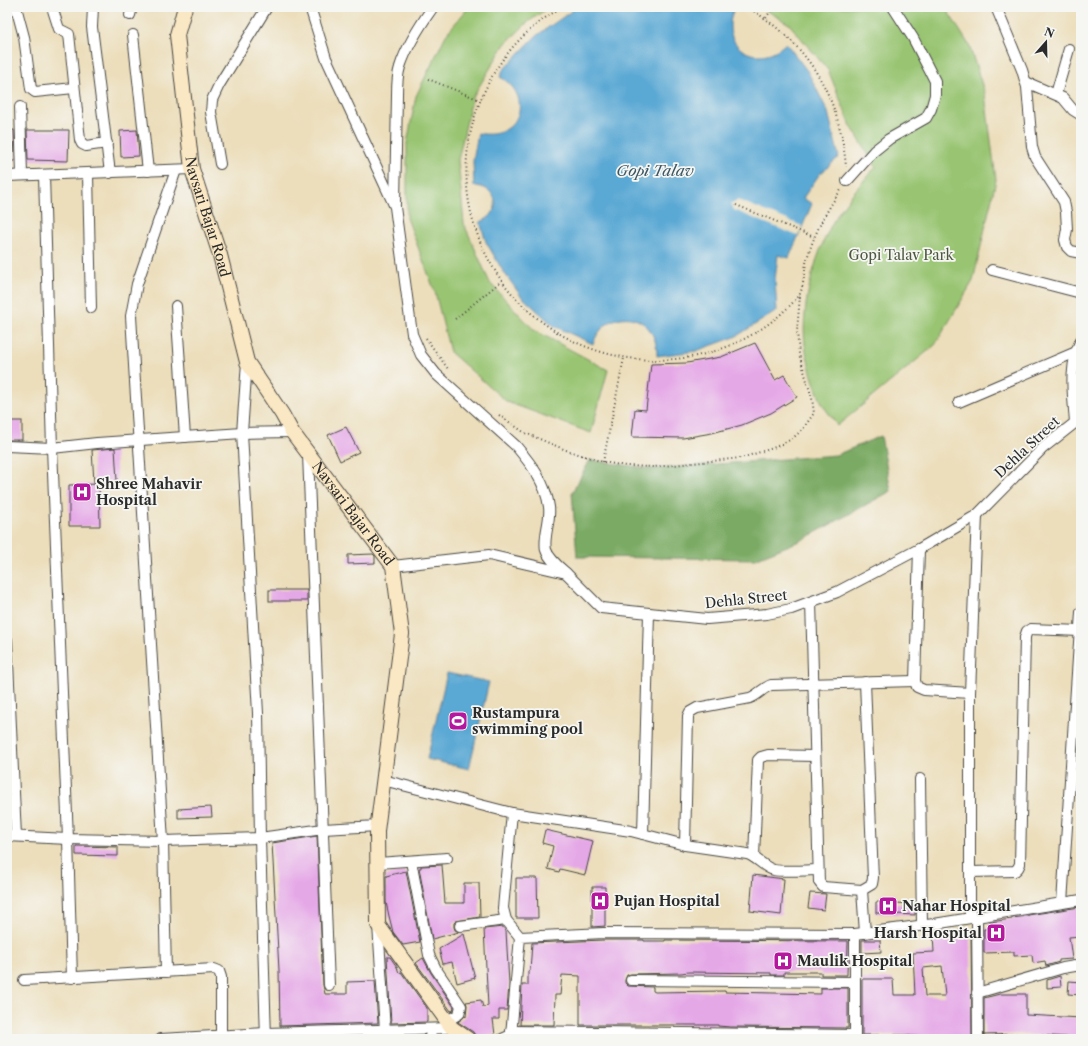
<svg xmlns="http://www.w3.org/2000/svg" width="1088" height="1046" font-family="'Libre Caslon Text',serif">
	<rect width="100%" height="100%" fill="#f6f6f2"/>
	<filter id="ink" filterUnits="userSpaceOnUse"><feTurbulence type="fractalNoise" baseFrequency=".025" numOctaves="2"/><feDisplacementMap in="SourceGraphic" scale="8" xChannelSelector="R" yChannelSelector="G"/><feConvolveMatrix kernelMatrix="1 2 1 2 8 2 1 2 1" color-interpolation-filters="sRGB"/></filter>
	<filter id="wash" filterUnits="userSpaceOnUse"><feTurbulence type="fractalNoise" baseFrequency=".012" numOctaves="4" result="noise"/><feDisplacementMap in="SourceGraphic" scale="16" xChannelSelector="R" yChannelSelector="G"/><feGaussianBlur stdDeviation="0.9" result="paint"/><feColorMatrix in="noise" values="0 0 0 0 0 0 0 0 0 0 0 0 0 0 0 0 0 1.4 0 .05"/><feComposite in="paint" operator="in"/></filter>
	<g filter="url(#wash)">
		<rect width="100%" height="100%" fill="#ecdebb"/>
		<!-- green -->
		<g fill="#99c572" stroke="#62784e">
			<polygon points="469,7 549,7 527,23 505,44 472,98 458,160 464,224 490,283 534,330 608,370 591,433 507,402 450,352 435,292 407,218 407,143 416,96 447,33"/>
			<path d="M 761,7 L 945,7 L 969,45 L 985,94 L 996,180 L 973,281 L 935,345 L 837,426 C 833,418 826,411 822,403 C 815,388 807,361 805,345 C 800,305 817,245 839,212 C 850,196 862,182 876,167 L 851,126 L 828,70 L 789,24 Z"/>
		</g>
		<!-- forest -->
		<polygon fill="#7aaa64" stroke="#526a48" points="881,436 891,491 802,540 755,559 577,557 572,493 590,460 652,469 836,455"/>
		<!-- water -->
		<g fill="#5aa8d4" stroke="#426a80">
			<path d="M 580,7 L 735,7 C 716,44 756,72 786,43 L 808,72 L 828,112 L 839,157 L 819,175 L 803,198 L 812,204 L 789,258 L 778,255 L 775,280 L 777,311 L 735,337 L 696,351 L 657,356 C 658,312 608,303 593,344 L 554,326 L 521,296 L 503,271 L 486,242 L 480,222 C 504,214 498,186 474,186 L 473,161 L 478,133 C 518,142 536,97 500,77 L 503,70 L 536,36 L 573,10 Z"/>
			<polygon points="447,673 489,682 469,769 427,759"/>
		</g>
		<!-- pier -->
		<polygon fill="#ecdebb" points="738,200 802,226 798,236 734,210 731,203"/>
		<g id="blocks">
			<!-- building -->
			<g fill="#e5a8e7" fill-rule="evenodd">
				<polygon points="7,130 14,130 15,161 7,161"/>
				<polygon points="27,130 69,130 68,161 28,160"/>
				<polygon points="137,130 139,156 121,157 120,131"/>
				<polygon points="755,343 775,380 784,375 797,397 771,413 742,425 712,433 683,438 632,437 635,409 646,410 651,364 687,363 721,357"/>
				<rect x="7" y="421" width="15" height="19"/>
				<polygon points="346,427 359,452 340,461 328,435"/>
				<polygon points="115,448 117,481 94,483 92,450"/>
				<polygon points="99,484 100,526 69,526 69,485"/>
				<polygon points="373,554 375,556 375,563 348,564 348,555"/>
				<rect x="269" y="590" width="38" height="11"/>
				<polygon points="211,807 212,817 178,818 178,809"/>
				<polygon points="545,830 593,841 585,875 560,869 559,872 548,869 553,846 542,843"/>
				<polygon points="317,836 323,985 325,994 347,994 347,982 375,981 378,1023 280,1026 279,970 272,843"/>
				<polygon points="76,846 118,847 118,856 76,855"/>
				<polygon points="442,865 445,903 464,903 464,883 479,883 480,917 456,921 454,923 454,927 455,930 459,932 432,939 419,868 421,868 421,866"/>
				<polygon points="406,871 420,942 403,945 393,932 389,916 386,902 386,876"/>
				<polygon points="753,875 784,879 781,915 750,911"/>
				<polygon points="516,878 537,878 538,918 516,918"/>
				<polygon points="592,887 605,887 605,926 592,927"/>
				<polygon points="810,893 826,894 824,910 808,908"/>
				<polygon points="876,902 915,904 915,915 876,913"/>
				<polygon points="1080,907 1081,936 1069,937 1072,959 1059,960 1059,962 1046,966 1045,961 1033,963 1032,955 1014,956 1014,952 984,953 984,929 990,929 990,922 1012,919 1012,918 1028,916 1028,915"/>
				<polygon points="503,927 506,931 509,984 507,1010 499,1010 499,1019 493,1019 495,1035 476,1037 473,1032 458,1022 465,1016 466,1017 467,1005 466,1002 481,1000 483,1007 488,1006 484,929"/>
				<path d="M 971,930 L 972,1039 L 936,1038 L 936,1037 L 909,1036 L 909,1035 L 862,1035 L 862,979 L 893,979 L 894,995 L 915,995 L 913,953 L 934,952 L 933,934 ZM 942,966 L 945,996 L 925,996 L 923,968 Z"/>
				<polygon points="464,934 475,978 457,983 452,962 443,964 439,949"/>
				<polygon points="604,940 644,940 644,941 665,941 665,940 848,941 847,975 821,975 821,972 784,972 784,975 771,975 771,973 689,972 681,973 631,974 627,975 625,980 625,983 628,986 653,987 653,991 655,992 725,991 725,992 821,994 821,988 848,988 848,1028 730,1027 718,1026 718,1025 580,1025 580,976 562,975 560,995 555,995 554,1025 520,1025 522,985 528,985 528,971 530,971 532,943"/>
				<polygon points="862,940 880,940 881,952 862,953"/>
				<polygon points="387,957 390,957 397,967 399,973 401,972 427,1008 427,1022 391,1023"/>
				<polygon points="423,958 431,973 454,1007 453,1010 451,1011 416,963"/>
				<polygon points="1060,976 1061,987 1047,988 1047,980"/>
				<polygon points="1069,981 1081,982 1081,995 1068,994"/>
				<polygon points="1000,994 1026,994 1026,1015 1081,1018 1081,1038 1022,1034 984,1035 984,998"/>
				<polygon points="424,1035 424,1039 284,1039 385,1036"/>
			</g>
		</g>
	</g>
	<g filter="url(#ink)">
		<use href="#blocks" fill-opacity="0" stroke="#484641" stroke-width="1"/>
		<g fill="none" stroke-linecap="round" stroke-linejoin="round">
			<!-- street casing -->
			<g stroke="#484641" stroke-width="12">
				<g id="street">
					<polyline points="16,7 24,37 31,89 35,92 74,88"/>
					<polyline points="52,7 59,29 69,34 80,140 82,144 86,146 107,143"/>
					<polyline points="93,7 92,27 110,173"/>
					<path d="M 310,7 L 326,58 L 395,207 L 412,334 L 421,355 L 436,374 L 516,446 C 531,464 546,483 549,507 C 551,521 543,536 546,550 C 549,559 559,567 566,573"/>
					<polyline points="996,7 1022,70 1027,87 1032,147 1035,157 1064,202 1066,212 1067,229 1065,240 1067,247 1071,251 1081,253"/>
					<polyline points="130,15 132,7"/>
					<polyline points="133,35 148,171"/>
					<polyline points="1026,82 1063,98 1073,110 1081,115"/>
					<polyline points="1056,94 1069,49"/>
					<polyline points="20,107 22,175"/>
					<polyline points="220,164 211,112 212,100 219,85 267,7"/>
					<polyline points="88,174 91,308"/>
					<polyline points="44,175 52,448 68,839 72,978"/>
					<polyline points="7,176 192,169"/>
					<polyline points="847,181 874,151 889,139 926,118 931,109 935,95 935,81 913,38 893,7"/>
					<path d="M 395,204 L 397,95 C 397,86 397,76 400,67 C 406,48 421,24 433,7"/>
					<polyline points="992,270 1081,293"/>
					<polyline points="176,306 185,437"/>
					<polyline points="247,362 242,433 258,713 260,838 266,1039"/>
					<polyline points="959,402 1076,352"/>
					<path d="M 1075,422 C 1073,395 1068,366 1081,340"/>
					<polyline points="7,446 52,448 97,443 242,433 292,432"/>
					<polyline points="308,454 329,985"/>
					<polyline points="919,549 915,681 917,687 924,690 970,693"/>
					<polyline points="393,566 489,555 566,573 601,608 707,619 767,614 791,609 837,592 919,549 977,515 1043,448 1081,418"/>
					<polyline points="811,602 819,882 823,887 862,890"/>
					<polyline points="7,640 16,836"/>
					<polyline points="920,779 922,926"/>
					<path d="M 383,780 L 512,813 L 631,831 L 685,845 L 747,854 C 757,857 763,867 774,870 C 783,872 807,870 818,870"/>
					<polyline points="512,813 503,908 506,920 520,937"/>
					<polyline points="643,834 649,613"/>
					<polyline points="7,836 68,839 163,841 260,838 323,829 378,826"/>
					<path d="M 685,845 L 688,716 L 690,712 L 697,708 L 750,698 C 758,695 763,688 771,685 L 915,681"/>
					<polyline points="754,857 758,760 761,757 768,755 815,756"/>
					<polyline points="411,861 429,955 436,969 461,1006 459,1014 447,1021"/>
					<polyline points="378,863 447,858"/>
					<polyline points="970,872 1015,871 1018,868 1020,864 1025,637 1027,631 1031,629 1080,631"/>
					<polyline points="1062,903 1081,612"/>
					<polyline points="977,917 978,1039"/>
					<polyline points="970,918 970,693 977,515"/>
					<polyline points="378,925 385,1030"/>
					<polyline points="460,926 506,920"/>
					<polyline points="865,933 862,890 872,884 873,878 865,682"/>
					<polyline points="855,934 855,1039"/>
					<polyline points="166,972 163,841 131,316 137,284 176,170"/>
					<polyline points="24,980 214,969 219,971 221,977 221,1035"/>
					<polyline points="631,980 855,982"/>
					<polyline points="977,993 1063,968 1081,965"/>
					<polyline points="511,1031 855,1035"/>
					<polyline points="161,1039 265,1033 452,1028"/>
					<polyline points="430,1039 431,1029"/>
					<polyline points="502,1039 511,1035 520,937 604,933 855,934 934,924 1081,900"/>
				</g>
			</g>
			<!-- secondary casing -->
			<g stroke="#484641" stroke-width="16">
				<g id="secondary">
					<path id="s1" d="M 185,7 L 177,35 L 192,169 L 220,255 L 247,362 L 282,414 L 292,432 L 393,566 L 402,634 L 377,831 L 378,925 L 452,1028 L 468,1039"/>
				</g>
			</g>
			<!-- path -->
			<g stroke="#484641" stroke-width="2" stroke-dasharray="1 3" stroke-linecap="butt">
				<path d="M 563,7 C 531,24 504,52 488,84 C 417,223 531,379 684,358 C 728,352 769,330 798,297 C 804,290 804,269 807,259 C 814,234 826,211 841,190"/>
				<path d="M 747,7 C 808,43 840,96 846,167"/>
				<polyline points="766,18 773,7"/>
				<polyline points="428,79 480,100"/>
				<polyline points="736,205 814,237"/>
				<polyline points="455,319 499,283"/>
				<polyline points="426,338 448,369"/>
				<polyline points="499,415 525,433 566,450 603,462 626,466 654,467 741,458 773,448 792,439 803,429 814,413 812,398 799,354 797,331 800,296"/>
				<polyline points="603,462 624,358"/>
			</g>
			<!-- street -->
			<use href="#street" stroke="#fff" stroke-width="10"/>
			<!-- secondary -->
			<use href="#secondary" stroke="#fae7c3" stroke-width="14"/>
		</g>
	</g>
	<!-- icons -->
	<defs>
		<g id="hospital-square" transform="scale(1)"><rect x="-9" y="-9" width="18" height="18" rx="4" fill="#b5179e" stroke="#f6f6f2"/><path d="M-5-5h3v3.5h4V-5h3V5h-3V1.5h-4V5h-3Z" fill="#fff"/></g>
		<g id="stadium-square" transform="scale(1)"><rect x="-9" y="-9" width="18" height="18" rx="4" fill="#b5179e" stroke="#f6f6f2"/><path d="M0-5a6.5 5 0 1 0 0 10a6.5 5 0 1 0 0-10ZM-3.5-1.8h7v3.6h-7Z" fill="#fff"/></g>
	</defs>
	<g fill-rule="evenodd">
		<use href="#hospital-square" x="82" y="492"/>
		<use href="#stadium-square" x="458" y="721"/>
		<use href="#hospital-square" x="600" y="901"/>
		<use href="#hospital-square" x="888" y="906"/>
		<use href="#hospital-square" x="996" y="933"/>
		<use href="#hospital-square" x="783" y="961"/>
	</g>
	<g text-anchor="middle" stroke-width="3.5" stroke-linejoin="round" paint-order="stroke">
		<!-- street labels -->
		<g font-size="14" fill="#2b2b2b" stroke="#f6f6f2">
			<text dy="5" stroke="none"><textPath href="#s1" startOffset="214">Navsari Bajar Road</textPath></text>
			<text transform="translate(1027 447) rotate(-43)" y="5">Dehla Street</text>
			<text dy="5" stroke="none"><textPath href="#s1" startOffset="550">Navsari Bajar Road</textPath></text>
			<text transform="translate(746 599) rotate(-6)" y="5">Dehla Street</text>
		</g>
		<!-- park labels -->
		<g font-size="14" fill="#4c5940" stroke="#f6f6f2">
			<text x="901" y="260">Gopi Talav Park</text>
		</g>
		<!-- poi labels -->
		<g font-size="14" font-weight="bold" fill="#2b2b2b" stroke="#f6f6f2" text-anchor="start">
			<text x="96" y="489">Shree Mahavir<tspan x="96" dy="16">Hospital</tspan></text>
			<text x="472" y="718">Rustampura<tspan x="472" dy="16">swimming pool</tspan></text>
			<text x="614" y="906">Pujan Hospital</text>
			<text x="902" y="911">Nahar Hospital</text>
			<text x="982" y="938" text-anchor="end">Harsh Hospital</text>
			<text x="797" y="966">Maulik Hospital</text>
		</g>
		<!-- water labels -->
		<g font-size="15" font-style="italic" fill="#3b5766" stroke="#f6f6f2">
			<text x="655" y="176">Gopi Talav</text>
		</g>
	</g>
	<!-- margin -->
	<rect width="1088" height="1046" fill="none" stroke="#f6f6f2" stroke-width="24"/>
	<!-- north arrow -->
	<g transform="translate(1046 42) rotate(20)" stroke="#f6f6f2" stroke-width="3" paint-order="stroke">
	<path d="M0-3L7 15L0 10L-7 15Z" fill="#2b2b2b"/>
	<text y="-6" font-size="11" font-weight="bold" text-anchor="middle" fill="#2b2b2b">N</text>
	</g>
</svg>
